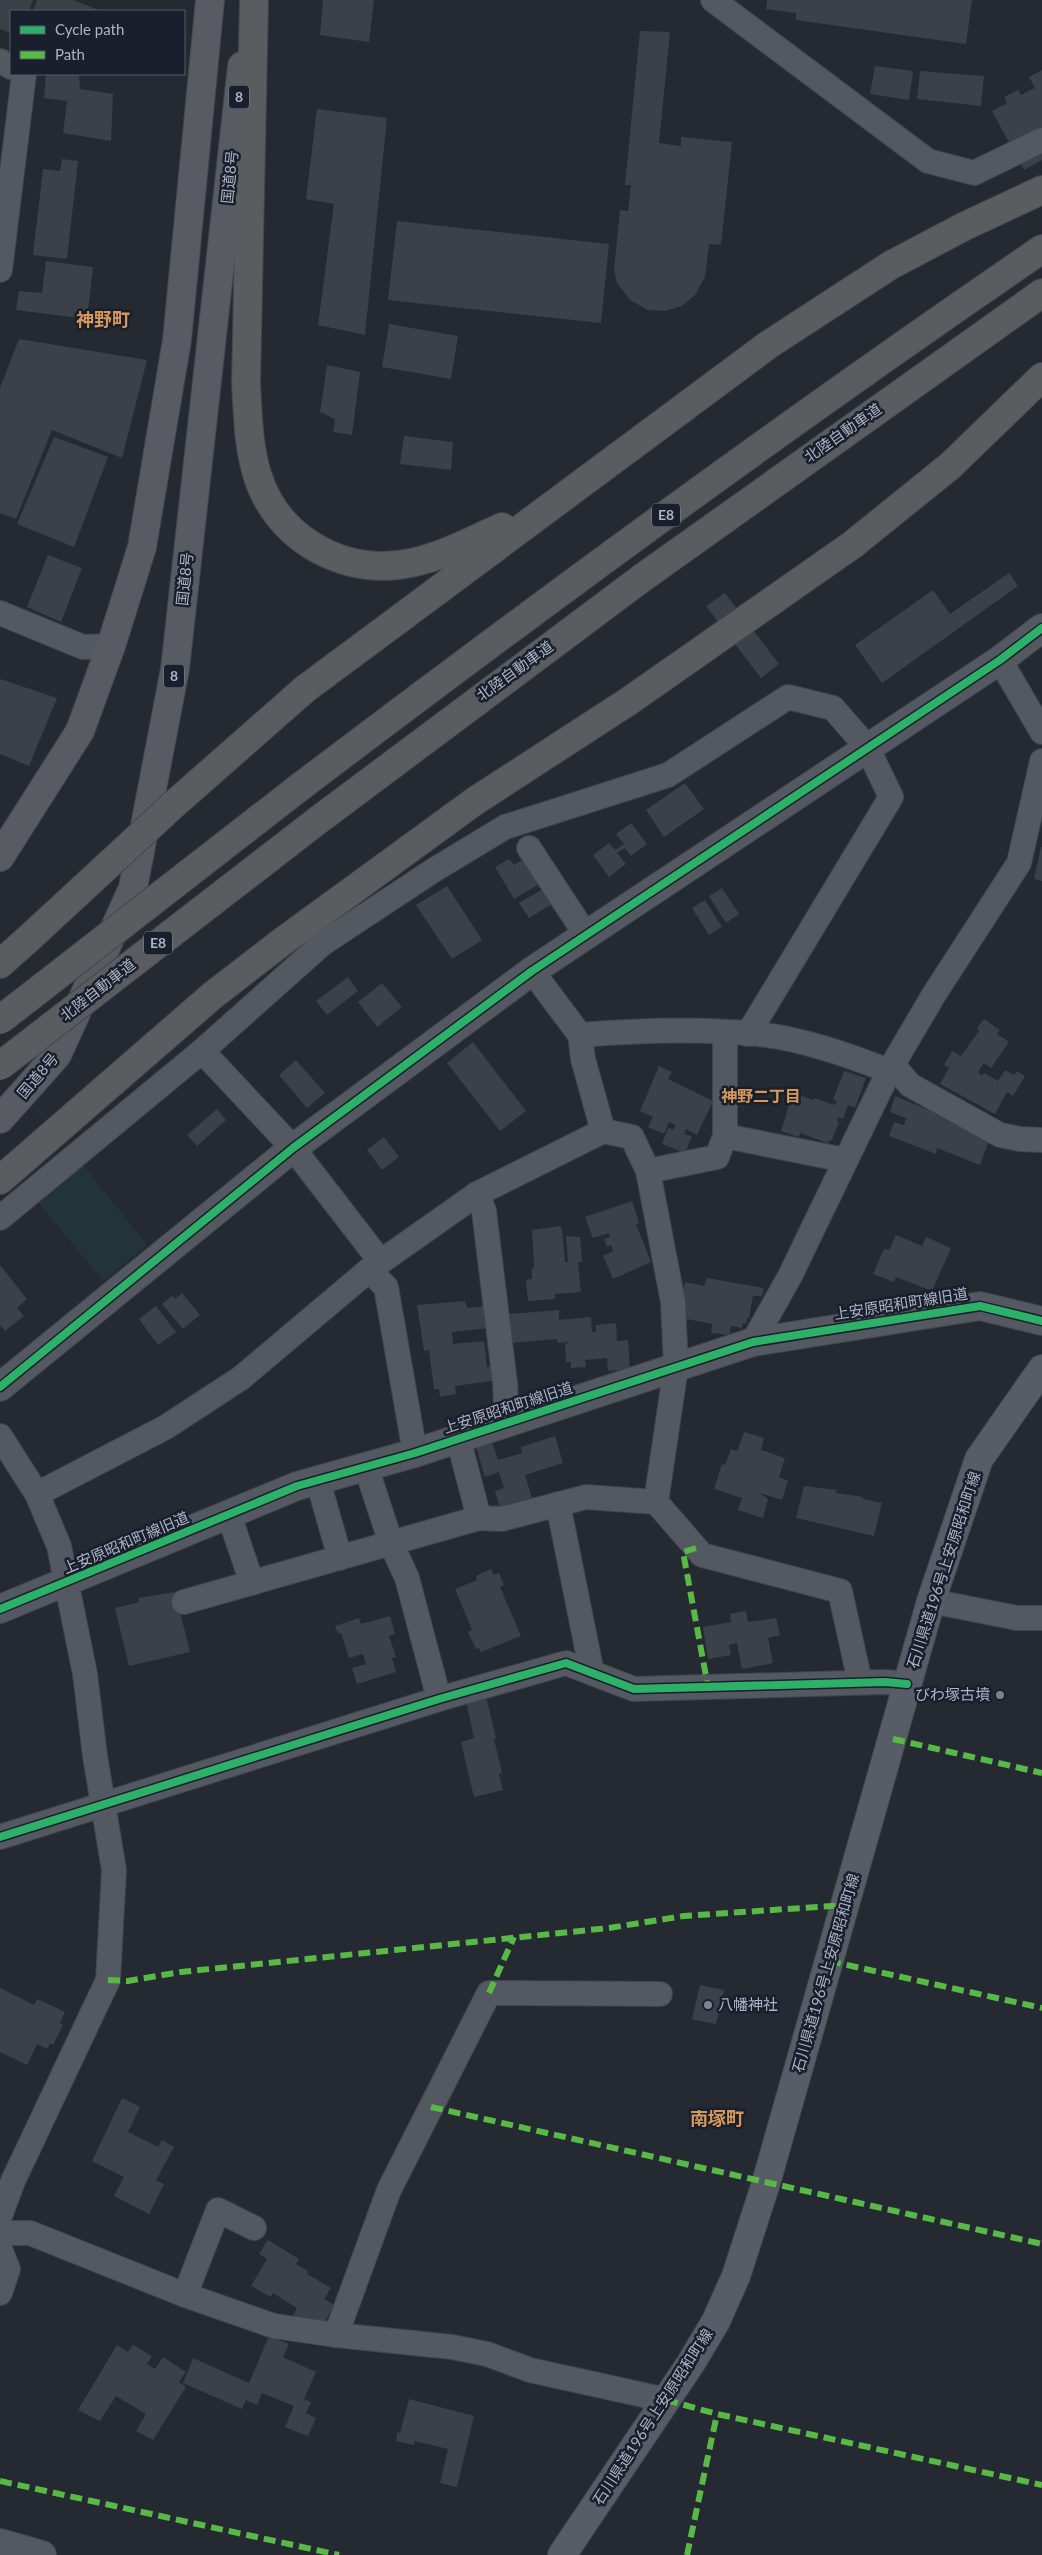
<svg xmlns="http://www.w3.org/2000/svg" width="1042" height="2555" font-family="Lato,'Noto Sans JP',sans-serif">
	<rect width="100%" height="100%" fill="#252932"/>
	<!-- green -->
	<polygon fill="#233439" points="82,1164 147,1245 103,1281 35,1198"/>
	<!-- building -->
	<g fill="#3c4049">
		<polygon points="0,0 33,0 29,11 11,11 11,33 0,29"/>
		<polygon points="37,0 73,0 101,11 33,11"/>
		<polygon points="323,0 374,0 369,42 320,35"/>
		<polygon points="767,0 972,0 966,44 796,20 796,13 766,9"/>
		<polygon points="640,31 670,32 659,143 681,146 681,137 732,142 721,245 709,244 705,277 695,295 682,306 665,311 648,310 630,300 617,283 614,270 620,210 628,211 631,185 625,185"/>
		<polygon points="875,66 913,71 909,100 870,94"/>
		<polygon points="1042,70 1042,160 1024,170 992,111 1007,103 1004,97 1018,90 1021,95 1035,88 1029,77"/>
		<polygon points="920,71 984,76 981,106 917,99"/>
		<polygon points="46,74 79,74 80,89 113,94 111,141 63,133 67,101 44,98"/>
		<polygon points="317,109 387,118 365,335 318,325 334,204 306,199"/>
		<polygon points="62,159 78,161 67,259 33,255 43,169 60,171"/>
		<polygon points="397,221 609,244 601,323 388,300"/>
		<polygon points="46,261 93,267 87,319 16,310 19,291 42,293"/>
		<polygon points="389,324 458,336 451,379 382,367"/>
		<polygon points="19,339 147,360 122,458 52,430 16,519 0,513 0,388"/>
		<polygon points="327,365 360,372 352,435 333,432 335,419 320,412"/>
		<polygon points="404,436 453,442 451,470 400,464"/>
		<polygon points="54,437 108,457 74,547 17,524"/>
		<polygon points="48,555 82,568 61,622 27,607"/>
		<polygon points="1009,573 1018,586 882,683 855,645 933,590 950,614"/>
		<polygon points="725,593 779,664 761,678 706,606"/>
		<polygon points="0,679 57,698 29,766 0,754"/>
		<polygon points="685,783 704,809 664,837 646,810"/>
		<polygon points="631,823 647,844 631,856 625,848 617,853 626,864 609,877 593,855 609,843 615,850 624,844 616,834"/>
		<polygon points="1041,847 1042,847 1042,881 1034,879"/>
		<polygon points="509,859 514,865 524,859 539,884 514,899 495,867"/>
		<polygon points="447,886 482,940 452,959 416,905"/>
		<polygon points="722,888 739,914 726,923 709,896"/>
		<polygon points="543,889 552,904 529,918 519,903"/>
		<polygon points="705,900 722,927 709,935 692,908"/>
		<polygon points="348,977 358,991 327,1015 316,1001"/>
		<polygon points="382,983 402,1007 377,1027 358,1002"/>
		<polygon points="984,1019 1000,1030 997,1034 1009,1042 991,1068 984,1063 978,1072 982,1076 984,1073 998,1081 1005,1070 1014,1075 1017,1071 1025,1076 1013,1096 1007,1092 995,1114 940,1084 949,1068 944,1065 952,1051 961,1056 979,1031 977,1028"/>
		<polygon points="473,1042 526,1111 500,1131 447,1063"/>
		<polygon points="296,1060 325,1093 307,1108 279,1075"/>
		<polygon points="659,1066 672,1072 668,1079 713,1101 697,1135 686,1129 684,1134 692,1136 685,1153 662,1144 668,1128 674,1130 675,1125 669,1122 664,1134 648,1127 653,1117 640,1111"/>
		<polygon points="844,1071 866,1078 855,1108 848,1105 843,1119 838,1117 837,1121 839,1122 832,1140 830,1140 828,1143 800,1133 799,1137 781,1131 792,1095 796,1096 797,1094 813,1100 814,1098 835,1105 837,1101 833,1100"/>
		<polygon points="895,1096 974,1129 973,1134 989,1140 980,1165 937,1148 936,1154 889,1136 894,1122 904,1125 906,1118 890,1112"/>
		<polygon points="217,1109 226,1120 197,1146 187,1135"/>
		<polygon points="384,1137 399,1157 382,1170 367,1150"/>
		<polygon points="632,1201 639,1223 636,1224 651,1262 613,1279 603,1256 613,1251 611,1245 607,1247 604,1239 610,1237 609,1233 593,1238 585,1217"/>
		<polygon points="560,1226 562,1229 565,1262 568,1262 566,1236 580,1237 582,1262 578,1262 581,1292 555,1294 555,1299 528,1301 526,1280 532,1279 532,1268 534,1267 532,1230"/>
		<polygon points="896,1235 922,1246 926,1237 951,1248 932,1291 896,1277 894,1282 873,1274 884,1249 889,1250"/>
		<polygon points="0,1265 27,1299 17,1308 24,1316 5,1331 0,1325"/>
		<polygon points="707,1278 764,1288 762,1296 753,1296 749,1318 747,1318 746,1324 743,1323 742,1328 731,1326 729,1335 711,1333 712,1324 682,1318 680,1309 685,1282 704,1286"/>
		<polygon points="182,1293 200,1315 183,1329 162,1304 172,1296 175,1299"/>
		<polygon points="465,1301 467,1308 486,1306 488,1328 452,1332 453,1344 484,1341 487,1367 496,1366 498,1380 455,1386 456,1394 440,1397 439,1389 434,1389 429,1350 424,1351 417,1305"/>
		<polygon points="156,1306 176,1332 158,1345 139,1319"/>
		<polygon points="559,1310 559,1320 591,1317 592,1332 596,1332 596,1325 616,1323 617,1341 628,1340 630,1369 608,1371 607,1358 585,1360 586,1367 571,1368 571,1362 566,1362 565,1344 569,1342 558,1343 557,1339 511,1343 509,1314"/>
		<polygon points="744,1432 764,1438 761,1450 785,1458 779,1477 788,1481 782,1500 760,1493 768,1499 763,1518 738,1510 742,1498 714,1489 722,1464 725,1465 731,1449 737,1451"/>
		<polygon points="555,1436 563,1463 525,1475 532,1498 500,1508 495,1491 504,1488 499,1472 485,1477 476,1447 492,1442 498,1460 522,1453 521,1447"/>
		<polygon points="804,1486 837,1490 836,1493 863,1497 863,1499 882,1503 874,1536 796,1518"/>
		<polygon points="491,1569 494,1575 499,1573 504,1585 500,1587 521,1636 481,1652 479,1648 476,1649 468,1632 472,1630 455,1589 477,1580 476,1576"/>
		<polygon points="175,1592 190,1652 129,1666 115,1608 139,1602 138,1598"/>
		<polygon points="746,1611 748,1622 776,1618 780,1635 768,1638 773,1663 742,1669 737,1643 729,1645 731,1655 708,1659 703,1627 731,1622 730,1614"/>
		<polygon points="390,1616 395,1634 389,1636 396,1657 392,1658 396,1672 357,1684 352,1668 366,1664 363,1654 349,1658 341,1633 338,1633 335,1626 359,1618 361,1624"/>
		<polygon points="486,1696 496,1738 494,1739 502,1773 499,1774 503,1790 474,1797 461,1742 474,1738 466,1701"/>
		<polygon points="700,1985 724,1990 716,2024 692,2019"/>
		<polygon points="0,1988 34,2005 37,1999 65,2012 60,2023 63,2025 53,2045 50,2043 47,2049 37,2044 27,2065 0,2052"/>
		<polygon points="122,2098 140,2107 128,2132 158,2147 162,2140 174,2147 156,2180 164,2184 149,2214 114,2196 124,2177 92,2161"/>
		<polygon points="268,2240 299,2259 296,2264 308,2271 307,2274 331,2288 324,2299 334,2305 322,2327 307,2324 293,2316 297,2308 273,2293 271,2297 251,2286 267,2259 259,2254"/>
		<polygon points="269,2336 289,2344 283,2357 316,2372 304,2399 311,2402 306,2413 316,2418 308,2436 285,2427 294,2406 262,2393 257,2405 246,2400 242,2409 183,2383 193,2358 249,2383"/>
		<polygon points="117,2345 128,2352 133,2345 152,2356 147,2364 155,2369 163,2357 186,2372 179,2382 186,2387 153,2440 136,2431 146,2414 116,2396 100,2421 78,2410"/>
		<polygon points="409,2399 474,2416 457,2487 440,2483 448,2449 414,2441 414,2445 396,2441 397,2432 400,2433"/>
	</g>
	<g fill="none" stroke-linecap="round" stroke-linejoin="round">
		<!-- minor casing -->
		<g stroke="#41444b" stroke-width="26">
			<g id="minor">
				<polyline points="713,0 928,161 974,173 1042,140"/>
				<polyline points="0,61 11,67"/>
				<polyline points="0,270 24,74"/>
				<polyline points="0,613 83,647 111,646"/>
				<polyline points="1000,660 1042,732"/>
				<polyline points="529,848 586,935"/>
				<path d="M 580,1035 C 639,1030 699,1028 758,1034 C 803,1039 848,1055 889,1071"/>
				<polyline points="202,1051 322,944 434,870 505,827 668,775 788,697 833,708 867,747 891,797 748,1034"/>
				<polyline points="893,1065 910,1085 1000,1135 1020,1139 1042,1140"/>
				<polyline points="603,1131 632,1137 648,1171 673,1302 676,1367 656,1502"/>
				<polyline points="725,1136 725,1032"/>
				<polyline points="648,1171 717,1157 725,1136 845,1160"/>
				<polyline points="477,1194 484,1211 505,1383 507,1423"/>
				<polyline points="0,1218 202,1051 293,1148 381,1262"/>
				<polyline points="369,1270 386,1287 415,1453"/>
				<polyline points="753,1342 790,1276 889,1071 933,996 1019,863 1042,761"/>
				<polyline points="0,1436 37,1494 59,1546 85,1674 95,1756 114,1870 108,1980 13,2181 0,2216"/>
				<polyline points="458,1438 479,1518"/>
				<polyline points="366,1467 391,1543 407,1578 439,1699"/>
				<polyline points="318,1481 340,1558"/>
				<polyline points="37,1494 166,1427 241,1378 369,1270 477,1194 603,1131 583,1059 580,1035 532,971"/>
				<polyline points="558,1504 592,1673"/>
				<polyline points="229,1515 252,1583"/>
				<polyline points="931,1601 1017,1618 1042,1618"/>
				<polyline points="184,1602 479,1518 502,1519 586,1497 656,1502 702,1555 840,1591 860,1682"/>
				<polyline points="0,1837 439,1699 566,1663 634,1689 885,1682 907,1684"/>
				<polyline points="660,1994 489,1993 389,2190 336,2335 452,2347 487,2354 530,2370 666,2400"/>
				<polyline points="0,2233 30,2233 185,2295 274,2326 336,2335"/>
				<polyline points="0,2249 8,2269 0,2293"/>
				<polyline points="185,2295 218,2210 254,2228"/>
			</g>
		</g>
		<!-- tertiary casing -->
		<g stroke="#41444b" stroke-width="30">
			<g id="tertiary">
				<polyline points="0,1387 293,1148 532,971 1000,660 1042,628"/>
				<polyline points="0,1609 297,1486 415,1453 753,1342 980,1306 1042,1321"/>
				<polyline points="0,2543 42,2555"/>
			</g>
		</g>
		<!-- secondary casing -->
		<g stroke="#41444b" stroke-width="30">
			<polyline id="secondary" points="562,2555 691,2363 716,2321 736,2276 766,2183 931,1601 979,1459 1042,1369"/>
		</g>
		<!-- trunk casing -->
		<g stroke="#41454e" stroke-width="30">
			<g id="trunk">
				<polyline points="0,857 80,731 111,646 142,547 177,340 210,0"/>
				<polyline points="0,1119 57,1055 133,888 175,669 242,66"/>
			</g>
		</g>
		<!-- motorway casing -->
		<g stroke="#41454e" stroke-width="30">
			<g id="motorway">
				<path d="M 254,0 L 246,384 C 248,414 248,445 257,474 C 275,535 336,572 398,565 C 434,561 469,542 502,527"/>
				<polyline points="305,689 768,345 891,265 965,226 1042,190"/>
				<path d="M 296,790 C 541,604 789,422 1042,249"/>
				<polyline points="317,821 642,578 1042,293"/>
				<polyline points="0,964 27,940"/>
				<polyline points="0,1180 213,995 283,941 475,801 629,701 852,545 950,466 1042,377"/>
			</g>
		</g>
		<!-- minor -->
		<use href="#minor" stroke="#545860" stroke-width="24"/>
		<!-- tertiary -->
		<use href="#tertiary" stroke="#545860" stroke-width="28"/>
		<!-- secondary -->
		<use href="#secondary" stroke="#585c66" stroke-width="28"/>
		<!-- trunk -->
		<use href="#trunk" stroke="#585b62" stroke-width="28"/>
		<!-- motorway -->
		<use href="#motorway" stroke="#5a5c60" stroke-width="28"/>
		<!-- motorway-bridge casing -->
		<g stroke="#41454e" stroke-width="30" stroke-linecap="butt">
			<g id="motorway-bridge">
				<polyline points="27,940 172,806 305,689"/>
				<polyline points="0,1020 296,790"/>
				<polyline points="0,1066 317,821"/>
			</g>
		</g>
		<!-- motorway-bridge -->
		<use href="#motorway-bridge" stroke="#5a5c60" stroke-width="28"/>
		<!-- quiet -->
		<g stroke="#58b947" stroke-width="6" stroke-dasharray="12 6" stroke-linecap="butt">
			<polyline points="696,1548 683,1552 708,1687"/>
			<polyline points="893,1739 1042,1773"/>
			<polyline points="829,1961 1042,2008"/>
			<polyline points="108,1980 128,1981 181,1972 609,1928 684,1916 846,1905"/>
			<polyline points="489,1993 514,1937"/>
			<polyline points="431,2107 1042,2244"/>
			<polyline points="666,2400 717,2414 1042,2485"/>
			<polyline points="0,2481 339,2555"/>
			<polyline points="687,2555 717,2414"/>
		</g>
		<!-- cycleway casing -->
		<g stroke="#191f2c" stroke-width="11">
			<g id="cycleway">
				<polyline points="0,1387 293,1148 532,971 1000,660 1042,628"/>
				<polyline points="0,1609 297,1486 415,1453 753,1342 980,1306 1042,1321"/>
				<polyline points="0,1837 439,1699 566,1663 634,1689 885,1682 907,1684"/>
			</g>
		</g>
		<!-- cycleway -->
		<use href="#cycleway" stroke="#2db169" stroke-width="8"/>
	</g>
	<!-- markers -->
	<g fill="#7d8392" stroke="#191f2c" stroke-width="2">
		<circle cx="1000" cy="1695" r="5"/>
		<circle cx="708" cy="2005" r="5"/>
	</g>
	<g text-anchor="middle" stroke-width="5" stroke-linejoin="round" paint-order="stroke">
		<!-- shield labels -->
		<g fill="#191f2c" stroke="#818797" stroke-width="1">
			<rect x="229" y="85.5" width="20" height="23" rx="4"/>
			<rect x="652" y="503.5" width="28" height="23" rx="4"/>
			<rect x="164" y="664.5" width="20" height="23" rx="4"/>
			<rect x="144" y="931.5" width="28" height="23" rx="4"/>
		</g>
		<g font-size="14" font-weight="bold" fill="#adb4c5">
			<text x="239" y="102">8</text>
			<text x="666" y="520">E8</text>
			<text x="174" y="681">8</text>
			<text x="158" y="948">E8</text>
		</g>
		<!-- street labels -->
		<g font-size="15" fill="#adb4c5" stroke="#191f2c">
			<text transform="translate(230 177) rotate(-84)" y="5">国道8号</text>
			<text transform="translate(843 433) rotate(-35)" y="5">北陸自動車道</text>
			<text transform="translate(185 579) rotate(-84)" y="5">国道8号</text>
			<text transform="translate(515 671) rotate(-36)" y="5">北陸自動車道</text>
			<text transform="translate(98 990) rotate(-38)" y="5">北陸自動車道</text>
			<text transform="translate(38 1076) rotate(-50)" y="5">国道8号</text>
			<text transform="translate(901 1304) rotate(-9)" y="5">上安原昭和町線旧道</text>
			<text transform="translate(508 1408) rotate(-18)" y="5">上安原昭和町線旧道</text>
			<text transform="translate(126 1543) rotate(-23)" y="5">上安原昭和町線旧道</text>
			<text transform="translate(944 1570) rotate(-72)" y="5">石川県道196号上安原昭和町線</text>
			<text transform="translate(826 1973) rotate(-74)" y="5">石川県道196号上安原昭和町線</text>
			<text transform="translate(653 2417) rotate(-57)" y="5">石川県道196号上安原昭和町線</text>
		</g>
		<!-- poi labels -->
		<g font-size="15" fill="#adb4c5" stroke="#191f2c" text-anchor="end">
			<text x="990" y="1700">びわ塚古墳</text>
			<text x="718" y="2010" text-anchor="start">八幡神社</text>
		</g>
		<!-- neighbourhood labels -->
		<g font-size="16" font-weight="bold" fill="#d59859" stroke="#191f2c">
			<text x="761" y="1102">神野二丁目</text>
		</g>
		<!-- quarter labels -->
		<g font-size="18" font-weight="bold" fill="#d59859" stroke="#191f2c">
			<text x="103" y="326">神野町</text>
			<text x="717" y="2125">南塚町</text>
		</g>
	</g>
	<!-- legend -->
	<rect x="10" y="10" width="175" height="65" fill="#191f2c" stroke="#545b69"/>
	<rect x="20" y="26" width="25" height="8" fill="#2db169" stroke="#545b69"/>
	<text x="55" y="35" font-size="15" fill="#adb4c5">Cycle path</text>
	<rect x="20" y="51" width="25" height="8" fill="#58b947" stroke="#545b69"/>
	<text x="55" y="60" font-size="15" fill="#adb4c5">Path</text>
</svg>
